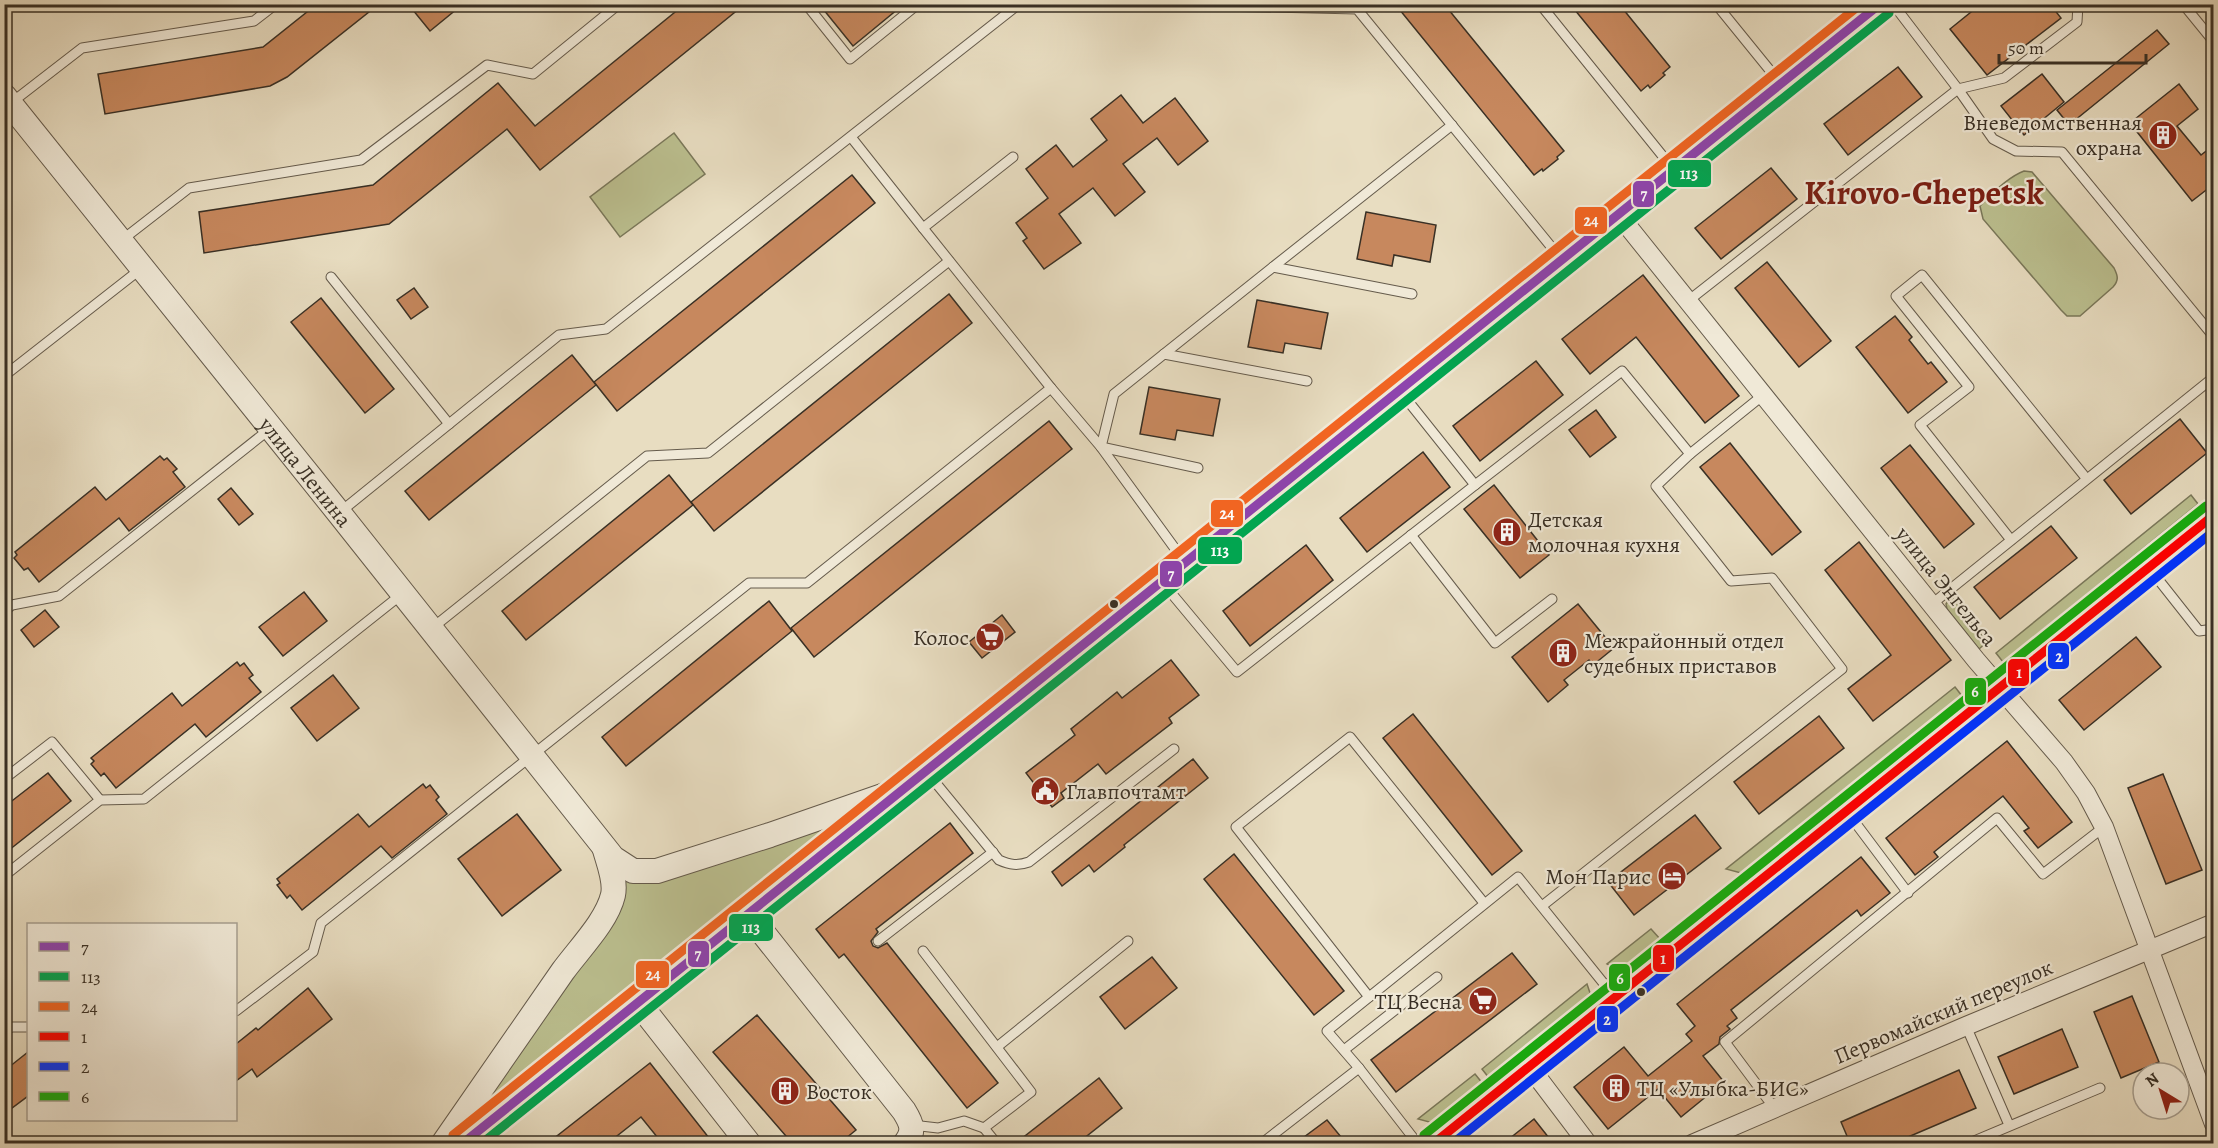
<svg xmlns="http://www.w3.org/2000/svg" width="2218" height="1148" font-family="Alegreya,serif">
	<rect width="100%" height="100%" fill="#e8ddc1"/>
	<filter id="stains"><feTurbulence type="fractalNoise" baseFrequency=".00333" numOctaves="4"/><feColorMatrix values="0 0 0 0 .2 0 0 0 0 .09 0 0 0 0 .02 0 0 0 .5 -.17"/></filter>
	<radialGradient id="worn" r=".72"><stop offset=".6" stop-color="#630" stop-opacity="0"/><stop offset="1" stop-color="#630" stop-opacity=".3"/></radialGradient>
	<!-- green -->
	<g fill="#bbbf8f" stroke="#7a785a" stroke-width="1.5">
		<polygon points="674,133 705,174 620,237 590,197"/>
		<path d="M 2024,171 L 2032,172 L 2038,179 L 2114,268 C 2118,276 2119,280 2113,287 L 2080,316 L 2067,316 L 2061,310 L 1983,219 L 1980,206 C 1992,193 2008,177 2024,171 Z"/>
		<polygon points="2191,495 2198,504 2003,662 1996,653"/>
		<polygon points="1951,596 1987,642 1979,649 1947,609 1946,604"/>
		<polygon points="1955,687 1962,696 1741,873 1726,869"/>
		<polygon points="906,788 443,1144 613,893 633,871"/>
		<polygon points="1651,929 1660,939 1623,968 1618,970 1607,964"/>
		<polygon points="1587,984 1590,993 1587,998 1489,1078 1482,1069"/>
		<polygon points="1475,1074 1483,1084 1433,1123 1418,1119"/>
	</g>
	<!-- building -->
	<g fill="#c7885e" stroke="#393025" stroke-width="1.5">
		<polygon points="317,4 379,4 287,77 270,86 105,114 98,74 263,47"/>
		<polygon points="408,4 463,4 430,31"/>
		<polygon points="685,4 745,4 540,170 507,129 389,224 204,253 199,212 373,185 498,83 535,126"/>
		<polygon points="819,4 904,4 853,46"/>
		<polygon points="1395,4 1444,4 1564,151 1557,157 1558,159 1543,171 1542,169 1534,175"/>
		<polygon points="1570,4 1619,4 1670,67 1663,73 1665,75 1650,88 1648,85 1641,91"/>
		<polygon points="1981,4 2050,4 2061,18 1987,75 1950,29"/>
		<polygon points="2157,30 2169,44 2069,125 2057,110"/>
		<polygon points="1898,67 1922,97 1848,155 1824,124"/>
		<polygon points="2042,74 2064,102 2024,135 2001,106"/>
		<polygon points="2179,84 2198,109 2177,126 2201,155 2214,145 2214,184 2192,201 2130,123"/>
		<polygon points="1121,95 1143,123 1175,98 1208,141 1178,165 1157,138 1123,164 1145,192 1115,216 1093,188 1059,214 1081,243 1044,269 1023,241 1027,238 1016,223 1048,198 1026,169 1056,145 1073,167 1107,140 1091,119"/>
		<polygon points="1771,168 1797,199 1721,259 1695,228"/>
		<polygon points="852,175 875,203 617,411 594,382"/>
		<polygon points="1366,212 1436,225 1430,262 1394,255 1392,266 1357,259"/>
		<polygon points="1767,262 1831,341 1799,367 1735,288"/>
		<polygon points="1643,275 1739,396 1705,423 1636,337 1590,374 1562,339"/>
		<polygon points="414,288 428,307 411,319 397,300"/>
		<polygon points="949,294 972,323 714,531 691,502"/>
		<polygon points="321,298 394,389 365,413 291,322"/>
		<polygon points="1257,300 1328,313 1321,349 1285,343 1283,353 1248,347"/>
		<polygon points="1895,316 1912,337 1909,340 1928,364 1931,362 1947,382 1908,413 1856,347"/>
		<polygon points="572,355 596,385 429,520 405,491"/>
		<polygon points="1536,361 1563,395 1480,461 1453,426"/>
		<polygon points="1149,387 1220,399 1213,436 1177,430 1175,440 1140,434"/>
		<polygon points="1596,410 1616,437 1590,457 1569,430"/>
		<polygon points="2180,419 2207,453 2131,514 2104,480"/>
		<polygon points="1049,421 1072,449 814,657 791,628"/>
		<polygon points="1730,443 1801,532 1772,555 1700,467"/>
		<polygon points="1910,445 1974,524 1944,548 1881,468"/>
		<polygon points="1423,452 1450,487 1367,552 1340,518"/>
		<polygon points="160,456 164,460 167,458 177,469 173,472 185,487 129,531 119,518 39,582 28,568 24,570 14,558 17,555 15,552 95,487 106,500"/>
		<polygon points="669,475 693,505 526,640 502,611"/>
		<polygon points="1494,485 1549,555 1520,578 1464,509"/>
		<polygon points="231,488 253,514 239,525 218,499"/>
		<polygon points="2051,526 2077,558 2000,619 1974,587"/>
		<polygon points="1859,542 1951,660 1873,721 1848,689 1891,655 1825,570"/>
		<polygon points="1306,545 1333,580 1250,646 1223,611"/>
		<polygon points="304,592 327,621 283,656 259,627"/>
		<polygon points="769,601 792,631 626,766 602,737"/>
		<polygon points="1578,604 1614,648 1593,665 1589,660 1564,680 1568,685 1548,702 1512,657"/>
		<polygon points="45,610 59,627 34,647 21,630"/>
		<polygon points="1002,615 1015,632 982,658 969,642"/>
		<polygon points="2136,637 2161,667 2084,730 2059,700"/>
		<polygon points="1171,660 1199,695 1169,718 1172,723 1106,774 1098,764 1061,793 1064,798 1052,807 1026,773 1075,735 1071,729 1117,692 1122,698"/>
		<polygon points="237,662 240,666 244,663 253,675 249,678 261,692 206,737 195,724 116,788 104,773 101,776 91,764 94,761 91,758 172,693 182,706"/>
		<polygon points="333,675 359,708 317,741 291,708"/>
		<polygon points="1413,714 1522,851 1492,875 1383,738"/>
		<polygon points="1819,716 1844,748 1759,814 1734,782"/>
		<polygon points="2007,741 2072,822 2038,848 2024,831 2029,828 2003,796 1934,852 1938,857 1915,875 1886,838"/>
		<polygon points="1193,759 1208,778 1124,845 1125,847 1094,872 1089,865 1062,886 1052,872"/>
		<polygon points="48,773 71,801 4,854 4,807"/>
		<polygon points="2163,774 2202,870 2166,884 2128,788"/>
		<polygon points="423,784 426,788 430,785 439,797 436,800 447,814 392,858 381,846 302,910 290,895 287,898 277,885 280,883 277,879 358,814 369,827"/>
		<polygon points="517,814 561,870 502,916 458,859"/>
		<polygon points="1695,815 1721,848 1634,915 1608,882"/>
		<polygon points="950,823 973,853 876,929 878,932 871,941 873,946 878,948 887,943 998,1083 967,1108 844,954 839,958 816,929"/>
		<polygon points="1234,854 1344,991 1314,1015 1204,879"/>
		<polygon points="1861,857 1890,893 1861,916 1857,910 1731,1010 1737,1018 1727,1026 1730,1029 1720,1037 1719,1044 1703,1056 1724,1082 1681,1117 1658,1089 1608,1129 1574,1087 1624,1047 1648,1076 1692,1041 1686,1034 1695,1026 1677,1004"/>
		<polygon points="1512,953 1537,984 1396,1092 1371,1060"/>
		<polygon points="1152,957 1177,988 1125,1029 1100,997"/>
		<polygon points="308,988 332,1019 257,1077 252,1069 236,1081 236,1044 256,1028 258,1030"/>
		<polygon points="2132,996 2159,1062 2121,1078 2094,1012"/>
		<polygon points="757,1015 856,1130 840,1143 792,1143 713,1052"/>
		<polygon points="2062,1029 2078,1067 2014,1094 1998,1057"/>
		<polygon points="28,1052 28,1096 4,1114 4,1071"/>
		<polygon points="650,1063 713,1143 662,1143 641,1117 608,1143 548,1143"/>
		<polygon points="1959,1070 1976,1108 1894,1143 1850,1143 1841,1122"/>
		<polygon points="1099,1078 1122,1108 1078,1143 1016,1143"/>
		<polygon points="1534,1119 1553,1143 1504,1143"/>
		<polygon points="1327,1120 1346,1143 1296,1143"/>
	</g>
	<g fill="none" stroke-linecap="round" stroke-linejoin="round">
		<!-- service casing -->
		<g stroke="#655b4c" stroke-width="11">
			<g id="service">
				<polyline points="806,4 850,59 918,4"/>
				<polyline points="1130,4 1357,9 1562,260"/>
				<polyline points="1540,4 1674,170"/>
				<polyline points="1716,4 1781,84"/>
				<polyline points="2078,4 2077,22 2004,78 1958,89 1993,139 2016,151 2062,152 2214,337"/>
				<polyline points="2183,4 2214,42"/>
				<polyline points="11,103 82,48 254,21 276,4"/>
				<polyline points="851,137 923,228 1013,157"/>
				<polyline points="923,228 1051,388 1101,447 1184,561"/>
				<polyline points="122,240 189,188 361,160 487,65 533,74 619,4"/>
				<polyline points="1273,267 1452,125"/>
				<polyline points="331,277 449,424"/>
				<polyline points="1688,301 1958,89 1893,4"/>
				<polyline points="1164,354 1273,267 1412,294"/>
				<polyline points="4,376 142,268"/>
				<polyline points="1690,454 1762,396"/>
				<polyline points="1198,468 1101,447 1114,394 1164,354 1307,381"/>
				<polyline points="1475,485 1622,371 1690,454 1656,486 1731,581 1772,578 1842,669 1542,906"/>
				<polyline points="339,513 559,335 606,329 1019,4"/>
				<polyline points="1411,535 1495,643 1552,599"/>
				<polyline points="2011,540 1920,425 1969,387 1896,296 1922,275 2086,478"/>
				<polyline points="2150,569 2199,631 2214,629"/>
				<polyline points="1162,582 1237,672 1475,485 1400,391"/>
				<polyline points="1932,604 2214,377"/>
				<polyline points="4,611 12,605 59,596 271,428"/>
				<polyline points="431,629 647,456 708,453 949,261"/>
				<path d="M 926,771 L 999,860 C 1010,865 1018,866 1029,862 L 1174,749"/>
				<polyline points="4,779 52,742 100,800"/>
				<polyline points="1848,813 1908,893"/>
				<polyline points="4,876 100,800 144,799 402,594"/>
				<polyline points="878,941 993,852"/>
				<polyline points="1369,997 1236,827 1350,737 1484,903"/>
				<polyline points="236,1011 313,952 321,923 749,583 807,583 1051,388"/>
				<polyline points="1966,1026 2009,1125"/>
				<polyline points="4,1032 11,1027 28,1027"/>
				<polyline points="997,1047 1128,941"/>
				<polyline points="1344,1050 1437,977"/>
				<polyline points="1359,1068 1327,1031 1518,877 1613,995"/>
				<polyline points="1775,1109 1725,1042 1997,818 2043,874 2104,827"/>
				<polyline points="912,1125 938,1128 964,1121 984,1128 1031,1092 923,951"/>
				<polyline points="984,1128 997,1144"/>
				<polyline points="1261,1144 1359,1068 1418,1144"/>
				<polyline points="1967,1144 2100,1088"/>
			</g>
		</g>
		<!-- minor casing -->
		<g stroke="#655b4c" stroke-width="20">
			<g id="minor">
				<polyline points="1618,214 1976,660 2064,762 2086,793 2104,827 2214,1124"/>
				<polyline points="1529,1066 1588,1144"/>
				<polyline points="1692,1144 1966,1026 2214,923"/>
			</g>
		</g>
		<!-- tertiary casing -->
		<g stroke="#655b4c" stroke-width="26">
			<g id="tertiary">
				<path id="s1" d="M 4,96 L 339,513 L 613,858 L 633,871 L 657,871 L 770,835 L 888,794"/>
				<path d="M 748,914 L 904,1111 C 912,1124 915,1131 905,1144"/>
				<polyline points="637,1001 749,1144"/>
				<path d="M 443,1144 C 483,1086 523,1028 563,971 C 579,949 607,921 613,895 C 616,881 609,864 605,850"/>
				<polyline points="461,1144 1881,4"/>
			</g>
		</g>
		<!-- secondary casing -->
		<g stroke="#393025" stroke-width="29">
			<polyline id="secondary" points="1432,1144 2214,515"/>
		</g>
		<!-- service -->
		<use href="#service" stroke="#f0e9d7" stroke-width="9"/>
		<!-- minor -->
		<use href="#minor" stroke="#f0e9d7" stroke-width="18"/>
		<!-- tertiary -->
		<use href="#tertiary" stroke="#f0e9d7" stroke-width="24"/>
		<!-- secondary -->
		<use href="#secondary" stroke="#f0e9d7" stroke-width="27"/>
		<!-- bus-1 casing -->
		<g stroke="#f0e9d7" stroke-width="14">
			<polyline id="bus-1" points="462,1144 1880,4"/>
		</g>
		<!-- bus-2 casing -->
		<g stroke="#f0e9d7" stroke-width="14">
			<polyline id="bus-2" points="481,1144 1889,13"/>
		</g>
		<!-- bus-3 casing -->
		<g stroke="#f0e9d7" stroke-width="14">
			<polyline id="bus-3" points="453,1135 1861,4"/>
		</g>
		<!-- bus-4 casing -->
		<g stroke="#f0e9d7" stroke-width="14">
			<polyline id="bus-4" points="1433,1144 2214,515"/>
		</g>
		<!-- bus-5 casing -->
		<g stroke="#f0e9d7" stroke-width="14">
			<polyline id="bus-5" points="1452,1144 2214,531"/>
		</g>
		<!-- bus-6 casing -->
		<g stroke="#f0e9d7" stroke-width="14">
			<polyline id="bus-6" points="1424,1135 2206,506"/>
		</g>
		<!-- bus-1 -->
		<use href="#bus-1" stroke="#8e44ad" stroke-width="9"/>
		<!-- bus-2 -->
		<use href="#bus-2" stroke="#00a651" stroke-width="9"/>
		<!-- bus-3 -->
		<use href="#bus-3" stroke="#f26522" stroke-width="9"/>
		<!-- bus-4 -->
		<use href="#bus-4" stroke="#f00" stroke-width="9"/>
		<!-- bus-5 -->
		<use href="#bus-5" stroke="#0032ff" stroke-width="9"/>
		<!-- bus-6 -->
		<use href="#bus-6" stroke="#17ac0f" stroke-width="9"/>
	</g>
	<!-- icons -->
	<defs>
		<g id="building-disc" transform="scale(1.5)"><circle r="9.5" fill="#8f2418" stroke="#f0e9d7"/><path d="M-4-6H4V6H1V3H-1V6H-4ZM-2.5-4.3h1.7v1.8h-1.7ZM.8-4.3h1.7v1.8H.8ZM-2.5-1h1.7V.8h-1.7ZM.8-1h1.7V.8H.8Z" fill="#fff"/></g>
		<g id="supermarket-disc" transform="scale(1.5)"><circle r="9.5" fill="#8f2418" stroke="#f0e9d7"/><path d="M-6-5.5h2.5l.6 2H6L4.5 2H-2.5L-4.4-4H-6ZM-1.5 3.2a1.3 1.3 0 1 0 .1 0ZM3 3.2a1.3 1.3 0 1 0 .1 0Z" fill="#fff"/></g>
		<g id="civic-disc" transform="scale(1.5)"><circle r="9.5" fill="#8f2418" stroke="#f0e9d7"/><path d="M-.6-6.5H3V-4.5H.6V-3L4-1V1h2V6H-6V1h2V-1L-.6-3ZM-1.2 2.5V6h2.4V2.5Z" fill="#fff"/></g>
		<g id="hotel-disc" transform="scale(1.5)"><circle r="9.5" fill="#8f2418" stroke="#f0e9d7"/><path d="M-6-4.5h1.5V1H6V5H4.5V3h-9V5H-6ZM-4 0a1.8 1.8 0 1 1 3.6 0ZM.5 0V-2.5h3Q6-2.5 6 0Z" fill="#fff"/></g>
	</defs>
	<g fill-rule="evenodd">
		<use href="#building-disc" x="2163" y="135"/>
		<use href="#building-disc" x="1507" y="532"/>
		<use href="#supermarket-disc" x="990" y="637"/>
		<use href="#building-disc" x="1563" y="653"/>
		<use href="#civic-disc" x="1045" y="791"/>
		<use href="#hotel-disc" x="1672" y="876"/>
		<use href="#supermarket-disc" x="1483" y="1001"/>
		<use href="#building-disc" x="1616" y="1088"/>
		<use href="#building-disc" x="785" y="1091"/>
	</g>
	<!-- markers -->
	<g fill="#393025" stroke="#f0e9d7" stroke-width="2">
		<circle cx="1114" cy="604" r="5"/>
		<circle cx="1641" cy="992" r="5"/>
	</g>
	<g text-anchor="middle" stroke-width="4.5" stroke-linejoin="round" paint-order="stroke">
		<!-- poi labels -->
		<g font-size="22" fill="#393025" stroke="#f0e9d7" text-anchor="start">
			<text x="2142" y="130" text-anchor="end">Вневедомственная<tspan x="2142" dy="25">охрана</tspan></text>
			<text x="1528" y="527">Детская<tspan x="1528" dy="25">молочная кухня</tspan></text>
			<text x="969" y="645" text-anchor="end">Колос</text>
			<text x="1584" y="648">Межрайонный отдел<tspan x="1584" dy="25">судебных приставов</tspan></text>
			<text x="1066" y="799">Главпочтамт</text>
			<text x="1651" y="884" text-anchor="end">Мон Парис</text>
			<text x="1462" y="1009" text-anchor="end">ТЦ Весна</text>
			<text x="1637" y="1096">ТЦ «Улыбка-БИС»</text>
			<text x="806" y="1099">Восток</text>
		</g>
		<!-- street labels -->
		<g font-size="22" fill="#393025" stroke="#f0e9d7">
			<text dy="8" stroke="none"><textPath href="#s1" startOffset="482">улица Ленина</textPath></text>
			<text transform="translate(1947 586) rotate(51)" y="8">улица Энгельса</text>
			<text transform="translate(1943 1011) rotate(-23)" y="8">Первомайский переулок</text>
		</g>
		<!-- town labels -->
		<g font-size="34" font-weight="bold" fill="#7a1f14" stroke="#f0e9d7">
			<text x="1924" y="204">Kirovo-Chepetsk</text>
		</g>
	</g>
	<g stroke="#f0e9d7" stroke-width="2">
		<rect x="1667" y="159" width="45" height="29" rx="6" fill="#00a651"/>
		<rect x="1632" y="180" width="23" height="28" rx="6" fill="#8e44ad"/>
		<rect x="1574" y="206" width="34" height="29" rx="6" fill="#f26522"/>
		<rect x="1210" y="499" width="34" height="29" rx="6" fill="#f26522"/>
		<rect x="1197" y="536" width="46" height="29" rx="6" fill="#00a651"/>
		<rect x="1159" y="560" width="24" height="28" rx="6" fill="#8e44ad"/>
		<rect x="2047" y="642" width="23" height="28" rx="6" fill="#0032ff"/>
		<rect x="2007" y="658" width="23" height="29" rx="6" fill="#f00"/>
		<rect x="1964" y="677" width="23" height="29" rx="6" fill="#17ac0f"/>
		<rect x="728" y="913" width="46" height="29" rx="6" fill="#00a651"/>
		<rect x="687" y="940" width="23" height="28" rx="6" fill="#8e44ad"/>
		<rect x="1652" y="944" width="23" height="29" rx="6" fill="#f00"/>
		<rect x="635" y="960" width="35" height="29" rx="6" fill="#f26522"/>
		<rect x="1608" y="963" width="23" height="29" rx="6" fill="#17ac0f"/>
		<rect x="1596" y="1005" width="23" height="28" rx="6" fill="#0032ff"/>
	</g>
	<g font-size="16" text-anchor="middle" font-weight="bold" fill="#fff">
		<text x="1689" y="179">113</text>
		<text x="1644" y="200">7</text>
		<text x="1591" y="226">24</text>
		<text x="1227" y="519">24</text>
		<text x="1220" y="556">113</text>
		<text x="1171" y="580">7</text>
		<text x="2059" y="662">2</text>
		<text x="2019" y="678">1</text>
		<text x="1975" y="697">6</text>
		<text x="751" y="933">113</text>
		<text x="698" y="960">7</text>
		<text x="1663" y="964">1</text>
		<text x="653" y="980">24</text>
		<text x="1620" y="984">6</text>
		<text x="1607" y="1025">2</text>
	</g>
	<!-- margin -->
	<rect width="2218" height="1148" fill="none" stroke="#e8ddc1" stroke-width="24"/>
	<rect x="6" y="6" width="2206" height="1136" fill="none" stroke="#393025" stroke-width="3"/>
	<rect x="12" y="12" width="2194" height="1124" fill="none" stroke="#393025" stroke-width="1.5"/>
	<!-- legend -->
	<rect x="27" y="923" width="210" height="198" fill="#f0e9d7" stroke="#a79f90" stroke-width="1.5"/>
	<rect x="39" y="942" width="30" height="9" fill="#8e44ad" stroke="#a79f90" stroke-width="1.5"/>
	<text x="81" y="953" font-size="18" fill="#393025">7</text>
	<rect x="39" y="972" width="30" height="9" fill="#00a651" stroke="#a79f90" stroke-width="1.5"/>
	<text x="81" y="983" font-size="18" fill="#393025">113</text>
	<rect x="39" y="1002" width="30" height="9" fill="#f26522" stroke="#a79f90" stroke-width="1.5"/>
	<text x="81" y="1013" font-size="18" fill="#393025">24</text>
	<rect x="39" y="1032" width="30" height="9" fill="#ff0000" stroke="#a79f90" stroke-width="1.5"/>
	<text x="81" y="1043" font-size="18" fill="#393025">1</text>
	<rect x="39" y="1062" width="30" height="9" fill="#0032ff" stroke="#a79f90" stroke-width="1.5"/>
	<text x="81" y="1073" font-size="18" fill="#393025">2</text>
	<rect x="39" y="1092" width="30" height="9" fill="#17ac0f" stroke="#a79f90" stroke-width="1.5"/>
	<text x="81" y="1103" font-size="18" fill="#393025">6</text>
	<!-- north arrow -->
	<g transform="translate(2161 1091) rotate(322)"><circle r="28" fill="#f0e9d7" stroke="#a79f90" stroke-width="1.5"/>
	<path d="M0-4.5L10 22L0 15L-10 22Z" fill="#8f2418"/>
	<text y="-9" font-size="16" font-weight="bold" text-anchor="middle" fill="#393025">N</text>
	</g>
	<!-- scale -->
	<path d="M1999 54v9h147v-9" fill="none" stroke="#393025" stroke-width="3"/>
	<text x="2008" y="54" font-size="18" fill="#393025" stroke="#f0e9d7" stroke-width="4.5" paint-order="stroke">50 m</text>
	<rect width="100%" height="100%" filter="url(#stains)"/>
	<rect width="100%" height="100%" fill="url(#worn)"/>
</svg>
